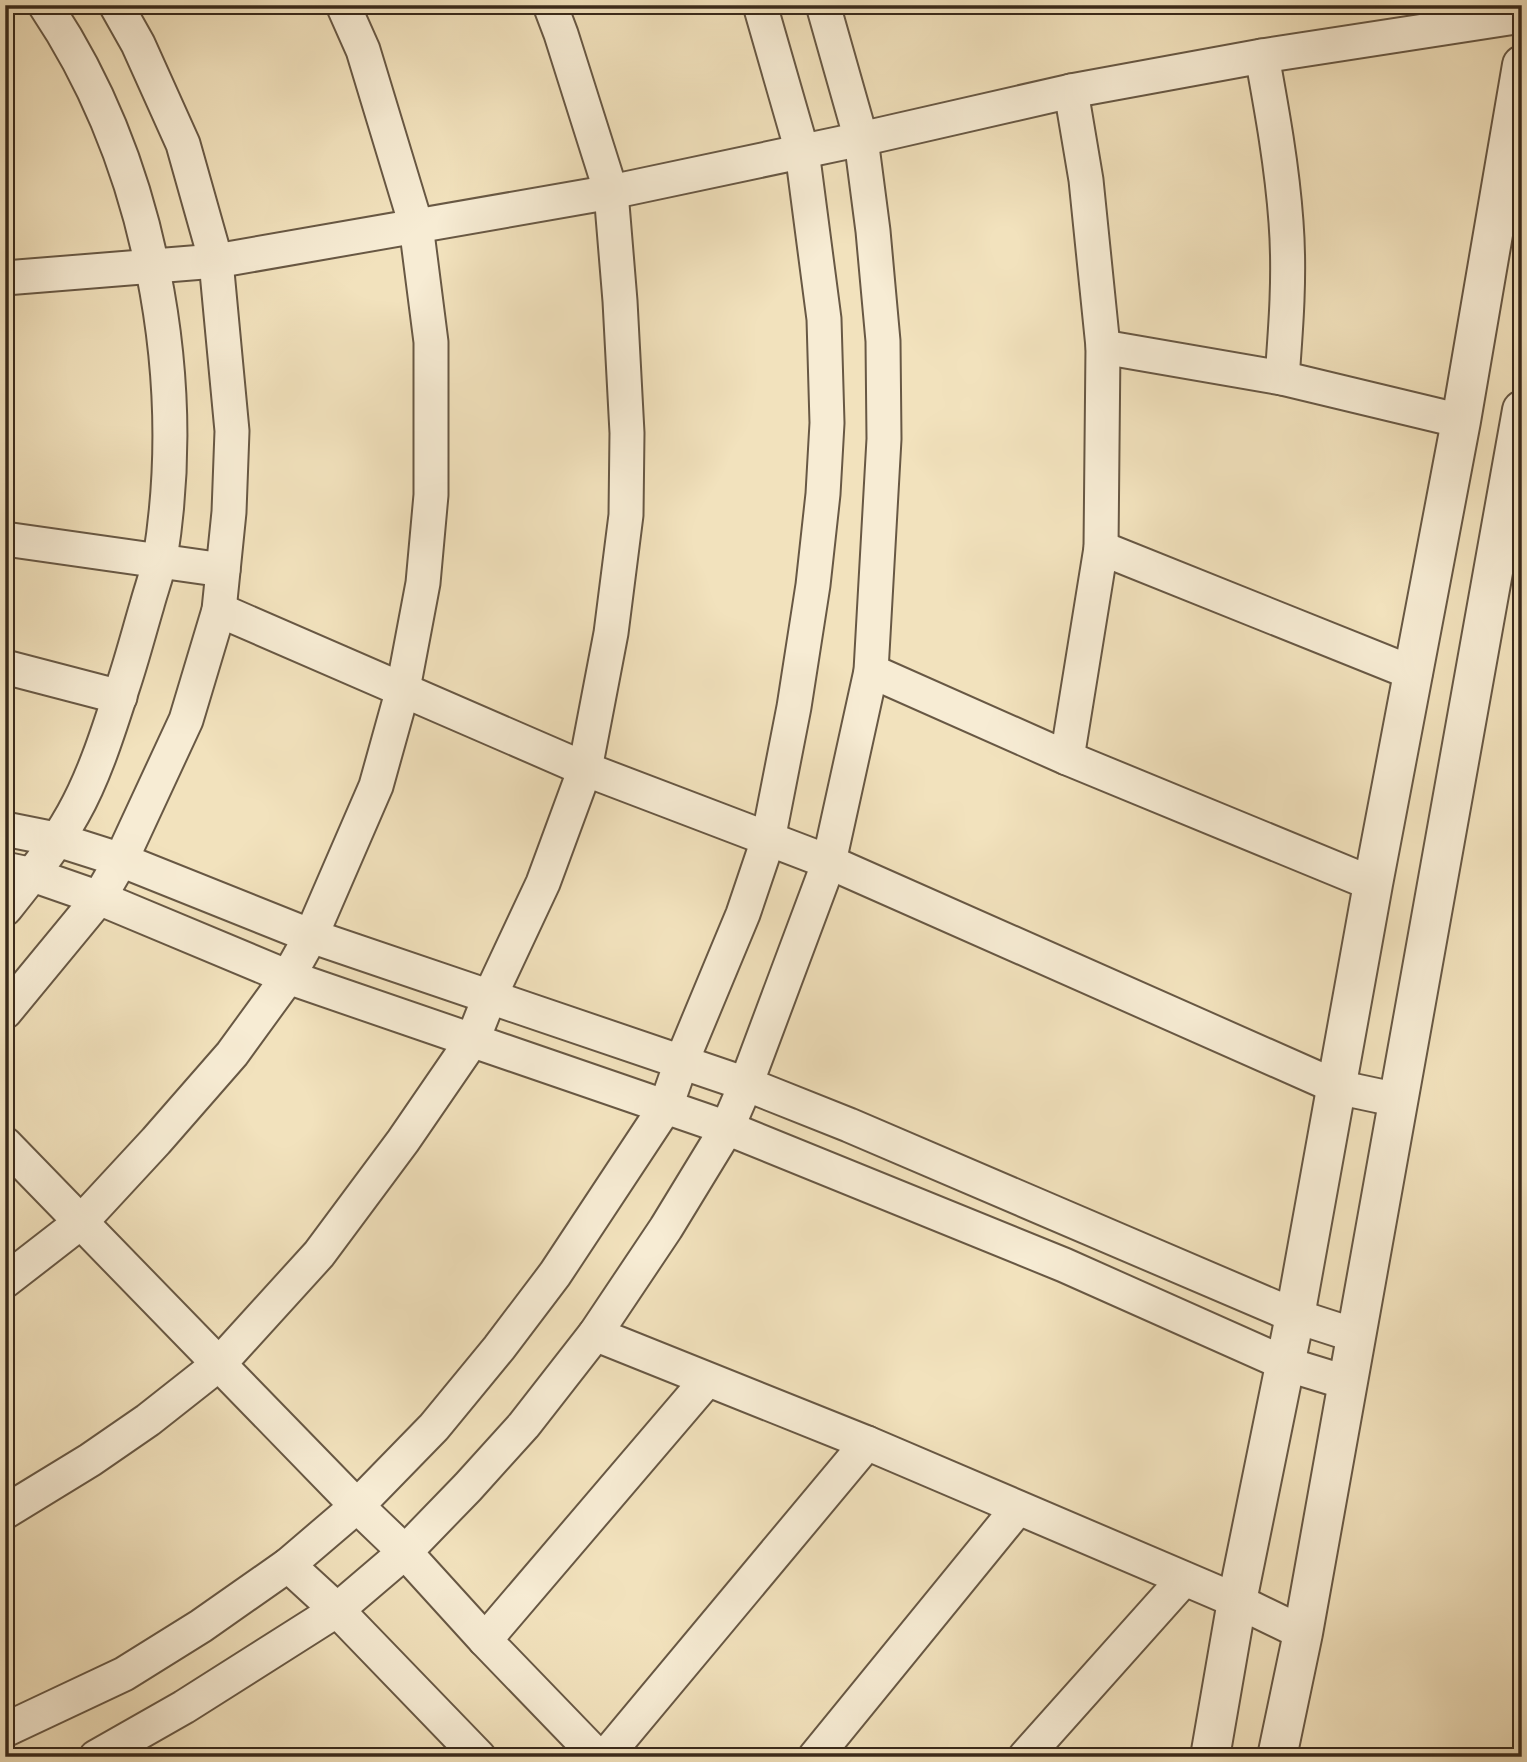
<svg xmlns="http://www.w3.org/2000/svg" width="1527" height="1762" font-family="'IM FELL Double Pica',serif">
	<rect width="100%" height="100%" fill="#f2e2bd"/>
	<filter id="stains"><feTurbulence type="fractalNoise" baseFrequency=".00286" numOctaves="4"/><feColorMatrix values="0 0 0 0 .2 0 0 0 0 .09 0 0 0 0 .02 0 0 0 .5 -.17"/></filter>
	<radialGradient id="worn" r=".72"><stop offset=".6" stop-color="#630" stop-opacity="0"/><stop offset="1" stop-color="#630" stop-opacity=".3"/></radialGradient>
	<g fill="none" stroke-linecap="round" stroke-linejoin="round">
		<!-- minor casing -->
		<g stroke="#685844" stroke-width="37">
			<g id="minor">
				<path d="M 1262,56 C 1272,111 1282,166 1286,222 C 1290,274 1286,326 1282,378"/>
				<polyline points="5,278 216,261 611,192 861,139 1071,91 1262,56 1522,16"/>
				<polyline points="1103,347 1282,378 1461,421"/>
				<polyline points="5,539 223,570"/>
				<polyline points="1101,548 1415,674"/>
				<polyline points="219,610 585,769 829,862 1337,1087 1398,1100"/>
				<polyline points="5,667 120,697"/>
				<polyline points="871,671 1067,758 1373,884"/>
				<polyline points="1067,758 1101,548 1103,347 1086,180 1071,91"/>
				<polyline points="5,829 55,839 121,860 311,936 746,1084 849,1125 1295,1316 1357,1336"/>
				<polyline points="5,869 33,875 99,898 288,977 727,1128 1064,1265 1286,1364 1348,1383"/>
				<path d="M 5,909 C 29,879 54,848 73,814 C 95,775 109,729 123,686 C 132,659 139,632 147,605 C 151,590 157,574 160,559 C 190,374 150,161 45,5"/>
				<polyline points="5,1012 99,898 121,860 186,720 219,610 229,512 232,431 216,261 183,144 138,44 116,5"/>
				<polyline points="5,1144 357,1506 405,1552 485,1640 598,1757"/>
				<polyline points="5,1281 81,1222 156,1141 232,1054 288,977 311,936 376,786 403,689 423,583 431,495 431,342 416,225 363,50 343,5"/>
				<polyline points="595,1334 867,1443 1237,1601 1303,1633"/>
				<polyline points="5,1512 90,1460 148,1420 219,1364 319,1254 403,1141 473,1039 490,996 543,883 585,769 611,633 626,515 627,433 620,301 611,192 561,34 550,5"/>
				<polyline points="288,1565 337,1610 479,1757"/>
				<polyline points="485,1640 707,1380"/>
				<polyline points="5,1730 124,1674 201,1626 288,1565 357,1506 434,1427 499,1348 555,1274 666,1106 681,1063 743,914 768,840 794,707 813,585 823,494 827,423 824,319 802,151 760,5"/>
				<polyline points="96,1757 184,1707 337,1610 405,1552 468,1487 524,1425 595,1334 666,1228 727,1128 746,1084 829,862 871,671 884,439 883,341 873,231 861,139 823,5"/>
				<polyline points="605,1757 867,1443"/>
				<polyline points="815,1757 1018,1508"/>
				<polyline points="1025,1757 1184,1579"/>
			</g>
		</g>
		<!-- tertiary casing -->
		<g stroke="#685844" stroke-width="42">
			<g id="tertiary">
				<polyline points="1210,1757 1237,1601 1295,1316 1373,884 1461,421 1522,65"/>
				<polyline points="1277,1757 1303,1633 1522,410"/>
			</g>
		</g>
		<!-- minor -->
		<use href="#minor" stroke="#f7ecd4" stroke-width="33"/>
		<!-- tertiary -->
		<use href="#tertiary" stroke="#f7ecd4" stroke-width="38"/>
	</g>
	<!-- margin -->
	<rect width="1527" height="1762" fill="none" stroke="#f2e2bd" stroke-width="28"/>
	<rect x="7" y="7" width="1513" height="1748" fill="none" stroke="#3a2a1b" stroke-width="3.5"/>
	<rect x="14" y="14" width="1499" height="1734" fill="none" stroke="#3a2a1b" stroke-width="2"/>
	<rect width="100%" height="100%" filter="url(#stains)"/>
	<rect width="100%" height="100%" fill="url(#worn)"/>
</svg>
